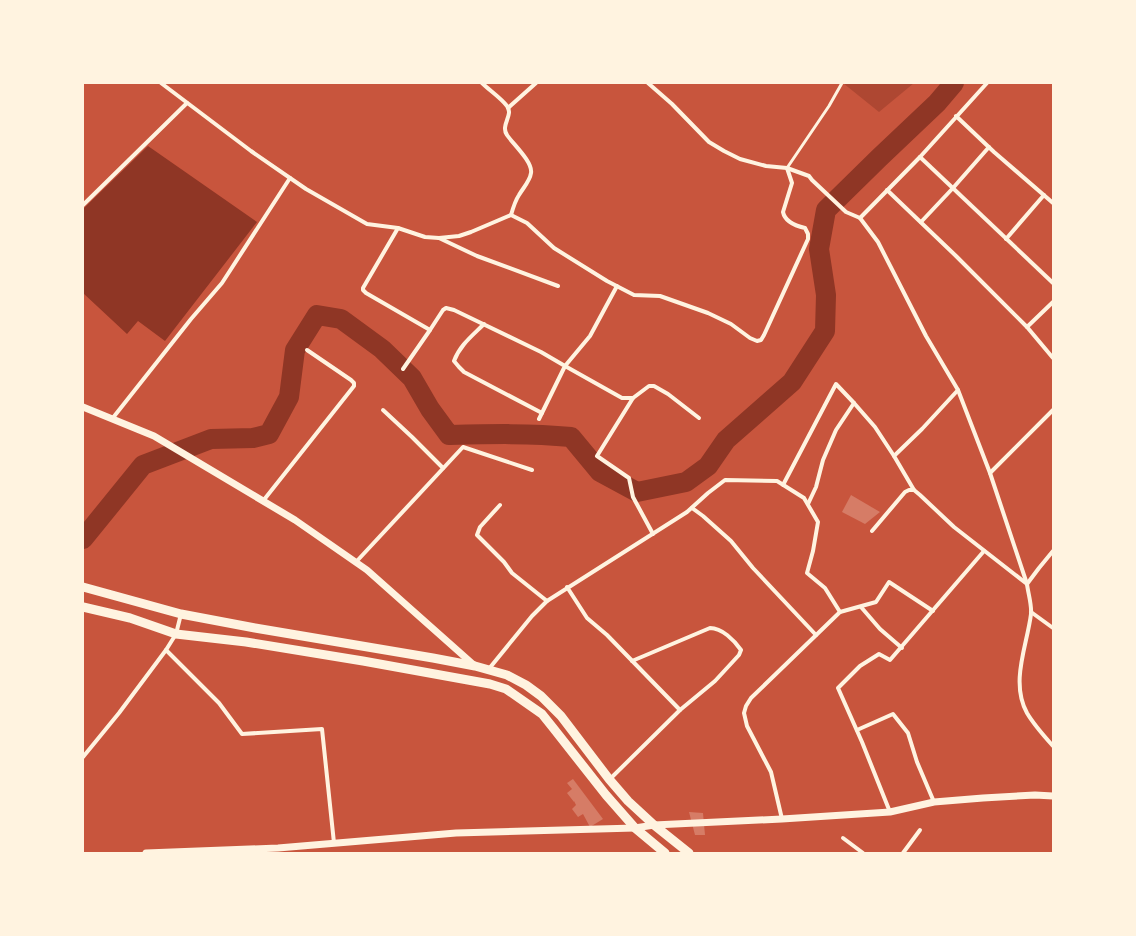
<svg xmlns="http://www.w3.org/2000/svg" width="1136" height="936" font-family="'IBM Plex Serif',serif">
	<rect width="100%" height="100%" fill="#c8553d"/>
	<!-- green -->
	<polygon fill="#ae4732" points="843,83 914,83 879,112"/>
	<!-- water -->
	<polygon fill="#8f3625" points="148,146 257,222 165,341 138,321 127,334 83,293 83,209"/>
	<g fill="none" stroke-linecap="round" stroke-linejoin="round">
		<!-- river -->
		<path stroke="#8f3625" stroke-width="20" d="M 83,539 L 143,465 L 211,439 L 253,438 L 269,434 L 289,397 L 295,350 L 317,315 L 341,319 L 382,349 L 412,378 L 430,409 L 449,435 C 490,434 530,433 571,437 L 600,472 L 637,492 L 686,482 L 708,466 L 726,440 L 792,382 L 825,331 L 826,295 L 819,249 L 826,210 L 879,158 L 937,103 L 954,83"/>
	</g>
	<!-- building -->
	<g fill="#d67c66">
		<polygon points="851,495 880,512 865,524 842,512"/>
		<polygon points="573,779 603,819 590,827 583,814 578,817 572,809 576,805 574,801 574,802 567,793 572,789 567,783"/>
		<polygon points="689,812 703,813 705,835 695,835"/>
	</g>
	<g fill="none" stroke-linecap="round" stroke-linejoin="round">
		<!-- service -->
		<polyline stroke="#fff3e0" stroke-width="3" points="787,168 829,106 842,83"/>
		<!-- minor -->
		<g stroke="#fff3e0" stroke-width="4">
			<path d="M 161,83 L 251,151 L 306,189 L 367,224 L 398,228 L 425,237 L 439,238 L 459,236 L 471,232 L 511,215 L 527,223 L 554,248 L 607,281 L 634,295 L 660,296 L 708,313 L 731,324 L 750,338 L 757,341 L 761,340 L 764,335 L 808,239 L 808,234 L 805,228 C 796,226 785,222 783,212 L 792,183 L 787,168"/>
			<path d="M 482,83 C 489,90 501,98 507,106 C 514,115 500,125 507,135 C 513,144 533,162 531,173 C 530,181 523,188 519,195 C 515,201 513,208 511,215"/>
			<polyline points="648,83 672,104 709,142 724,151 740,159 766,166 787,168 809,176 812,180 846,212 860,218 878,242 926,336 958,390 990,473 1027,584"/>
			<polyline points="508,108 536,83"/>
			<polyline points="956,116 994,152 1053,203"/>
			<polyline points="920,157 1053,283"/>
			<polyline points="887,190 956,256 1027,327 1053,358"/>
			<polyline points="83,205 187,103"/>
			<polyline points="860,218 920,157 987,83"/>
			<polyline points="921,222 953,188 989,147"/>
			<polyline points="398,228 363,288 363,290 366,293 430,330 403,369"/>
			<polyline points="439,238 477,256 558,286"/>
			<polyline points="1006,239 1044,195"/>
			<polyline points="617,286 590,336 565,366 622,398 633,398 649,386 654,386 668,394 699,418"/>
			<path d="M 484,324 C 472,336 460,345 454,361 L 459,367 L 464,372 L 542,413"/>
			<polyline points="1027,327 1053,302"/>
			<polyline points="430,330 443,310 446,308 454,310 541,352 565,366 539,419"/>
			<polyline points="633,398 597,456 629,478 633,497 653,534"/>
			<polyline points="383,410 412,437 443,468"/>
			<polyline points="112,419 191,319 222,283 290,178"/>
			<polyline points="990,473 1053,410"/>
			<polyline points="783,485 836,384 854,403"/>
			<polyline points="914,490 894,456 922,429 958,390"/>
			<polyline points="263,501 354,386 354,383 351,380 307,350"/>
			<polyline points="808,504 816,487 823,460 836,430 854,403 875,427 894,456"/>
			<polyline points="500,505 480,527 477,535 504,562 512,573 547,601"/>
			<polyline points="692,508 703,516 731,541 753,568 816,635"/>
			<path d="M 872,531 L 905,492 L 909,490 L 914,490 L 920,495 L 954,527 L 1027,584 C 1028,593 1032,605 1031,614 C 1027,646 1010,682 1027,713 C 1034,725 1044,736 1053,746"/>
			<polyline points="356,562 463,447 532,470"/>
			<polyline points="1027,584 1039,568 1053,551"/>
			<polyline points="567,587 587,618 607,635 680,710"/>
			<polyline points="861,607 880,629 902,648"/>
			<polyline points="1031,612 1053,628"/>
			<polyline points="166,650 219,703 242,734 322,729 334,843"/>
			<polyline points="488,670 532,616 547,601 687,512 708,493 725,480 777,481 804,498 818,522 813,551 807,573 825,588 840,612"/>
			<polyline points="857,730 893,714 908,733 917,762 934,802"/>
			<polyline points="83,757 119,713 166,650 176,634 181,614"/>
			<path d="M 610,779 L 680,710 L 715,681 L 739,655 L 741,650 C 734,640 722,628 710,628 L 632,661"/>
			<polyline points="890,812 862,742 838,688 860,666 879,654 890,660 984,551"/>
			<polyline points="782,819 771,772 747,726 744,713 746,706 751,698 840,612 876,602 889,582 933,611"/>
			<polyline points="843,838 863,853"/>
			<polyline points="903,853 920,830"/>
		</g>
		<!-- tertiary -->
		<g stroke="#fff3e0" stroke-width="7">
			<polyline points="83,407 154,436 295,520 367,570 475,666"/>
			<polyline points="146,853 278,848 456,833 635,828 654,825 782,819 890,812 934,802 983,798 1035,795 1053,796"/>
		</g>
		<!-- primary -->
		<g stroke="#fff3e0" stroke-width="9">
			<polyline points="83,587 181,614 255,628 433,658 475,666 507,675 526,685 541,696 561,716 609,779 628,801 654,825 689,853"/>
			<polyline points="83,607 130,618 176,634 246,642 363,661 490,684 506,689 542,714 554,729 606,795 635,828 665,853"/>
		</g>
	</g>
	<!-- border -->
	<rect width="1136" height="936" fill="none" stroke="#fff3e0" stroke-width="168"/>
</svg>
